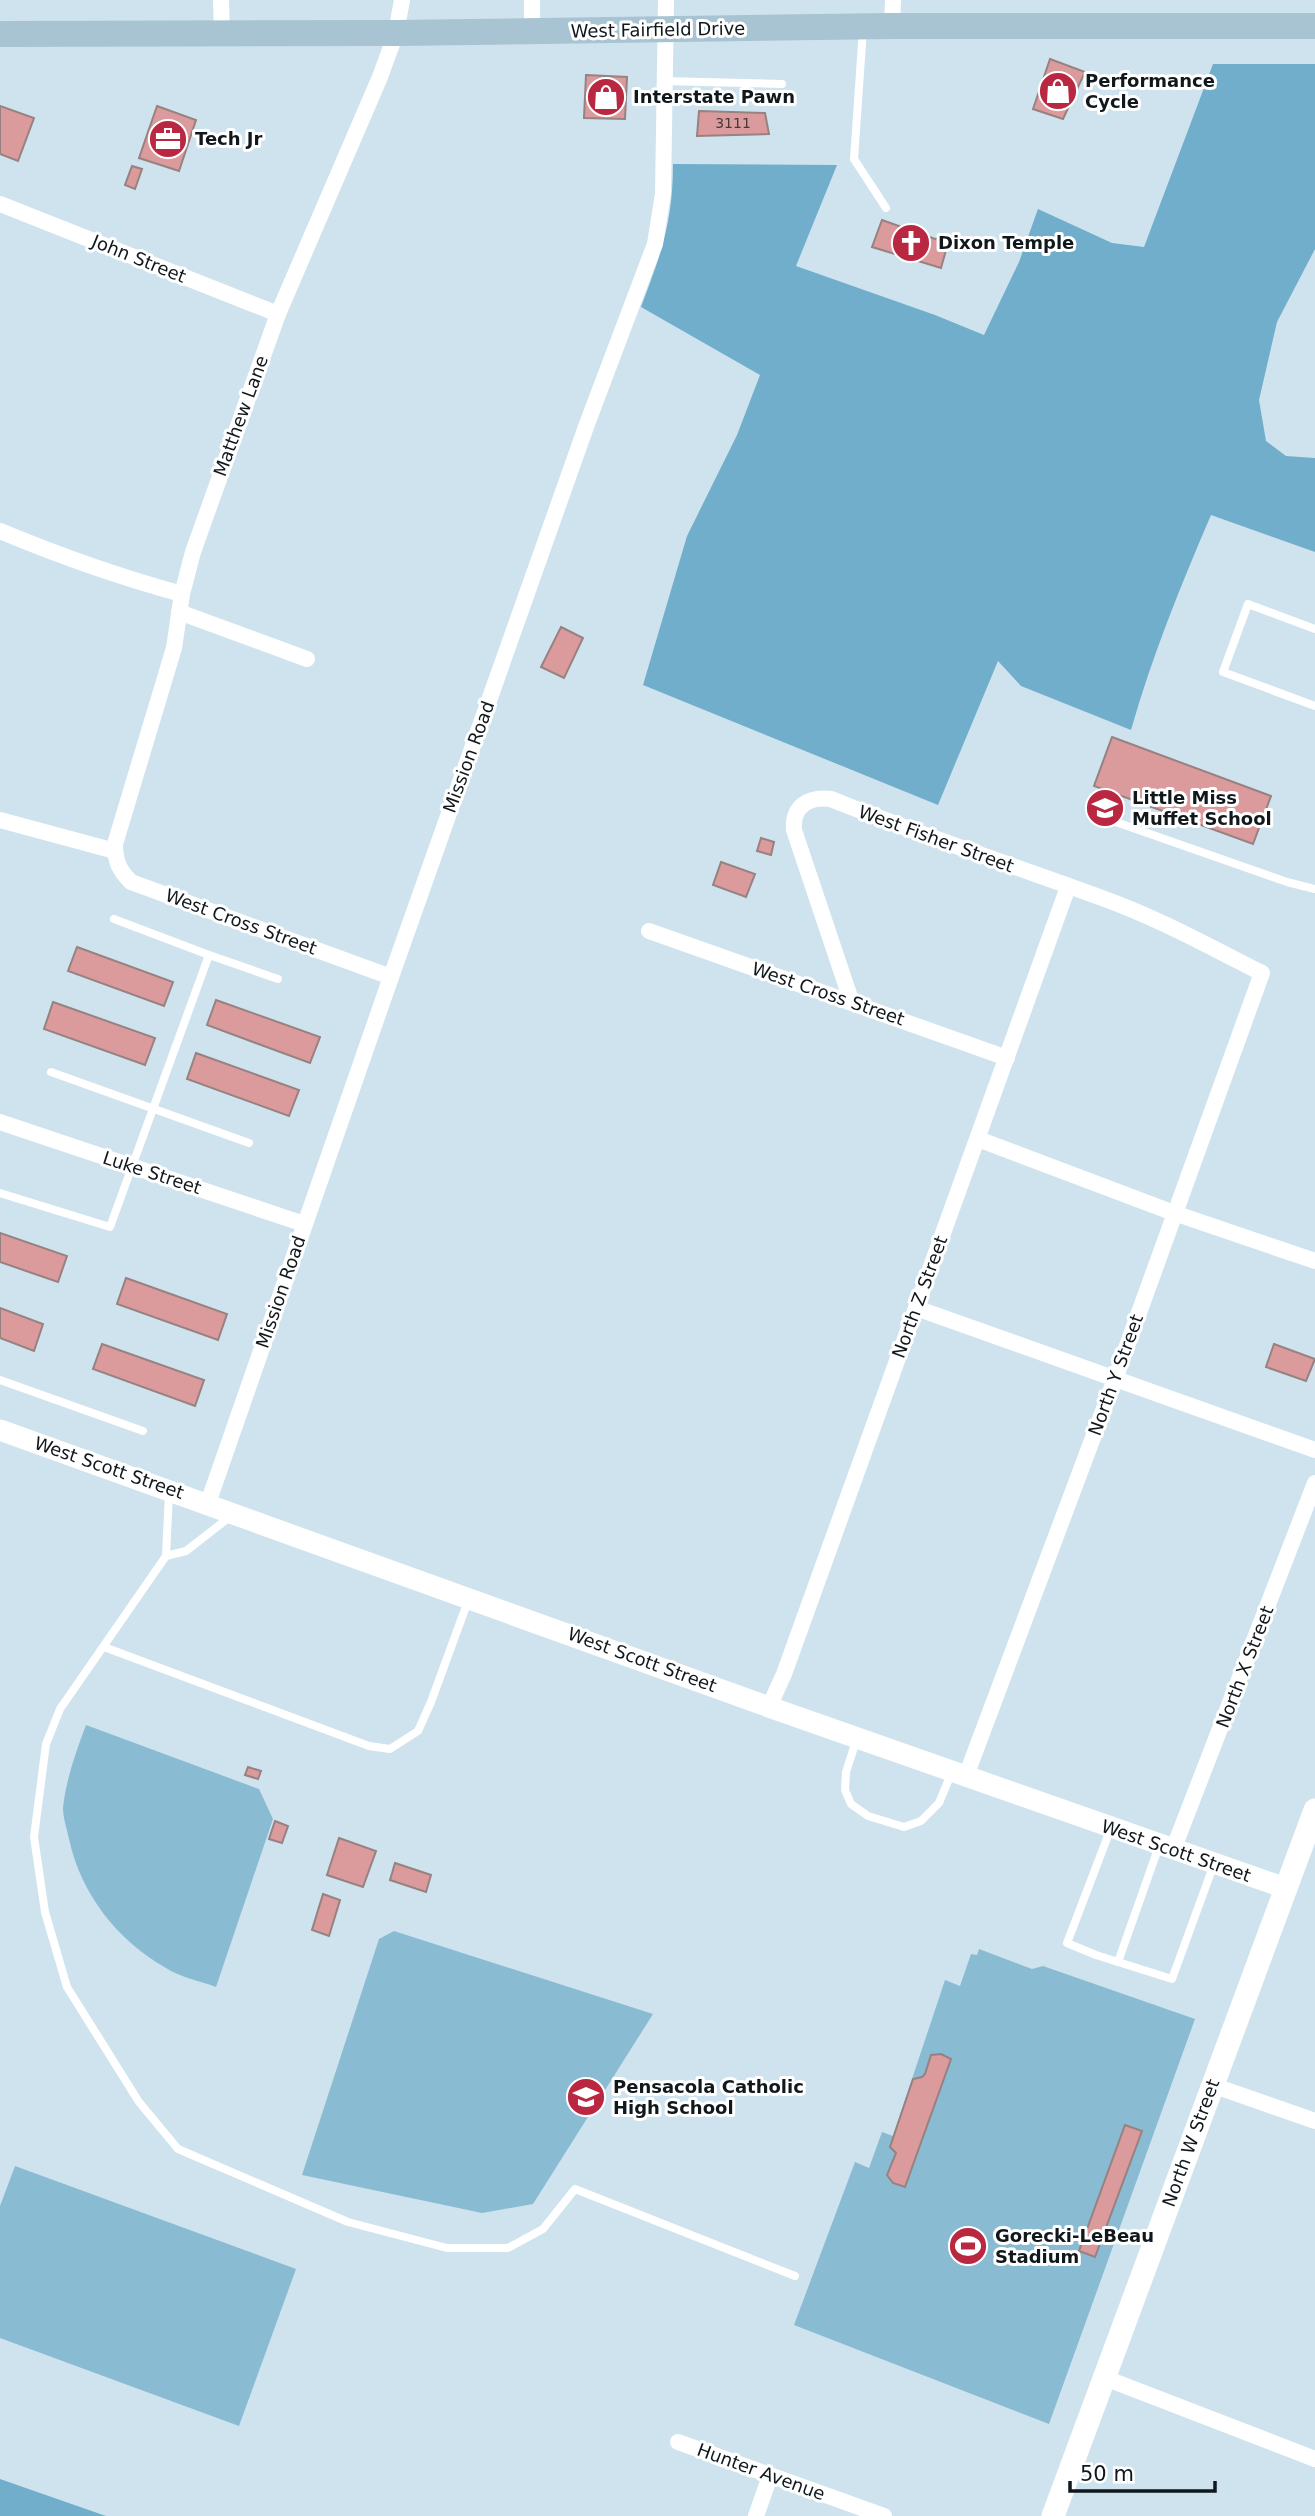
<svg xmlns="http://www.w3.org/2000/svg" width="1315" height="2516" font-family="'DejaVu Sans',sans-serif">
	<rect width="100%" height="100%" fill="#cfe3ee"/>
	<!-- green -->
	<g fill="#89bbd3">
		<path d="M 86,1725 L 259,1789 L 273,1819 L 216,1987 C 200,1981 180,1977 166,1968 C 117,1940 81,1894 69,1839 C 67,1829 63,1818 63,1808 C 66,1779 76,1752 86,1725 Z"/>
		<polygon points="394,1931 653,2014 533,2204 482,2213 302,2175 379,1939"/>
		<polygon points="979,1949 1032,1969 1043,1966 1195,2019 1049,2424 794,2325 855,2162 869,2168 882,2132 893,2136 945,1980 960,1986 971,1954 977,1955"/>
		<polygon points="15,2166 296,2269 239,2426 0,2338 0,2206"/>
	</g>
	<!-- forest -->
	<g fill="#70aecc">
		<path d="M 1213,64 L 1315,64 L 1315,249 L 1277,322 L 1259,400 L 1266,441 L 1286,456 L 1315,458 L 1315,552 L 1211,515 C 1181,585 1152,656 1131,730 L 1021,686 L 998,661 L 938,805 L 643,685 L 687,536 L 737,435 L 760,375 L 641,307 C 661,254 673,222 673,164 L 837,165 L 796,266 L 935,315 L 984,335 L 1019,262 L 1038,209 L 1112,243 L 1144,247 Z"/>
		<polygon points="0,2479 106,2516 0,2516"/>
	</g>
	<!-- building -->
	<g fill="#db9b9d" stroke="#978181" stroke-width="2">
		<polygon points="1050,59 1085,72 1063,119 1033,109"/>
		<polygon points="586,75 627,77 625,119 584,118"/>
		<polygon points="0,106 34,118 18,161 0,154"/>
		<polygon points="157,106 196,120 179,171 139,158"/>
		<polygon points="699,111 765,113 769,134 697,136"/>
		<polygon points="132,166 142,169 135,189 125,185"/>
		<polygon points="882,220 935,239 950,236 941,268 872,247"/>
		<polygon points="561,627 583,638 564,678 541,667"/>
		<polygon points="1112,737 1271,796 1253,844 1094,786"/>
		<polygon points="761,838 774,842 771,855 757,851"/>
		<polygon points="721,862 755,874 746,897 713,885"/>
		<polygon points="77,947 173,982 164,1006 68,971"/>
		<polygon points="216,1000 320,1037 310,1063 207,1025"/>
		<polygon points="53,1002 155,1038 145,1065 44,1029"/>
		<polygon points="196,1053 299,1090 289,1116 187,1079"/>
		<polygon points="0,1233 67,1256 58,1282 0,1262"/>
		<polygon points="126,1278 227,1314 218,1340 117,1304"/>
		<polygon points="0,1308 43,1324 34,1351 0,1338"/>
		<polygon points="102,1344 204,1380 195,1406 93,1369"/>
		<polygon points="1274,1344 1315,1359 1306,1381 1266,1367"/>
		<polygon points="248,1767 261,1771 258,1779 245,1775"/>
		<polygon points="275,1821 288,1826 282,1843 269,1839"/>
		<polygon points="339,1838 376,1851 363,1887 327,1875"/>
		<polygon points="395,1863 431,1875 426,1892 390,1880"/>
		<polygon points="323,1894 340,1900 329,1936 312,1930"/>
		<polygon points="941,2054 951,2059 905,2187 893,2183 887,2175 896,2153 890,2147 913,2079 922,2077 925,2074 931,2055"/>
		<polygon points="1125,2125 1142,2131 1095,2257 1079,2251"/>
	</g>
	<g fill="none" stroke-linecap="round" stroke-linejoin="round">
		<!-- service -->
		<g stroke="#fff" stroke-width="8">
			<polyline points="863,29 854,159 886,208"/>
			<polyline points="663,81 782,84"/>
			<polyline points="1315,629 1248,604 1223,672 1315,706"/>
			<polyline points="1113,821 1287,882 1315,889"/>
			<polyline points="209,955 278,979"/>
			<polyline points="51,1072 249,1143"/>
			<polyline points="0,1193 110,1227 209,955 114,919"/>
			<polyline points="0,1380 143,1431"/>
			<polyline points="169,1492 166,1556 186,1551 231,1516"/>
			<polyline points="166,1556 60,1709 46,1744 34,1837 45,1912 67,1987 139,2102 178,2149 348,2222 447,2248 508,2248 543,2229 575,2189 795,2276"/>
			<polyline points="104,1647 369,1746 390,1749 418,1731 431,1702 468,1601"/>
			<polyline points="856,1741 846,1772 845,1790 851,1804 868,1816 904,1827 921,1821 939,1803 951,1774"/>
			<polyline points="1111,1828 1067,1943 1096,1955 1172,1979 1214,1864"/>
			<polyline points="1118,1962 1159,1846"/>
		</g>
		<!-- minor -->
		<g stroke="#fff" stroke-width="16">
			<polyline points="221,0 222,34"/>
			<polyline points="532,0 532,31"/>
			<polyline points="892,26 893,0"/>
			<polyline points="0,204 278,314"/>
			<path d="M 0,531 C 60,556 119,577 182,594"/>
			<polyline points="179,612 307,659"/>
			<polyline points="0,820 115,851"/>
			<polyline points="649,931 1007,1058"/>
			<path d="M 391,977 L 131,882 C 119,870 115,861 115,844 L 174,648 L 182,594 L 193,552 L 278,314 L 380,77 L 396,33 L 402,0"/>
			<path d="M 852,1003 L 794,830 C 792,806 809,796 831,799 C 920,835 1012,865 1102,898 C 1158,918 1210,947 1262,973 L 1115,1379 L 966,1776"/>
			<polyline points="0,1122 304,1224"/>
			<polyline points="978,1139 1174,1213 1315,1261"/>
			<polyline points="916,1308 1315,1450"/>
			<polyline points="208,1503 391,977 587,424 655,244 663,194 666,0"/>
			<polyline points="769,1707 784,1674 1068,887"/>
			<polyline points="1173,1850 1315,1483"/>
			<polyline points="1212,2085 1315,2121"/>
			<polyline points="1105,2378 1315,2459"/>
			<polyline points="678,2442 884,2516"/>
			<polyline points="756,2516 770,2476"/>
		</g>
		<!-- tertiary -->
		<polyline stroke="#fff" stroke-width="21" points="0,1430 769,1707 1285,1888"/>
		<!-- secondary -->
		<polyline stroke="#fff" stroke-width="23" points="1053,2516 1315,1810"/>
		<!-- primary -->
		<polyline stroke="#a8c3d1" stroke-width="26" points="0,34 396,33 892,26 1315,26"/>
	</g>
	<!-- icons -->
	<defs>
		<g id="shop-disc" transform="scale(2.0125)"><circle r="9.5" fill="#b92740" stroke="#fff"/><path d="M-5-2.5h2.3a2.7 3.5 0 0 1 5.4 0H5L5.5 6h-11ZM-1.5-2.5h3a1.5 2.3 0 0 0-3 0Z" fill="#fff"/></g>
		<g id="office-disc" transform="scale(2.0125)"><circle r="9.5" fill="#b92740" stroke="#fff"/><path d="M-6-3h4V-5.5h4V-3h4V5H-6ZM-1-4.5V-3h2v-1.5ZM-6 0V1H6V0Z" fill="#fff"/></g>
		<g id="church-disc" transform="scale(2.0125)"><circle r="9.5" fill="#b92740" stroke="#fff"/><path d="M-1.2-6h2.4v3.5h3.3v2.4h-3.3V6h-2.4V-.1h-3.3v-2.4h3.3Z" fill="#fff"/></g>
		<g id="school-disc" transform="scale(2.0125)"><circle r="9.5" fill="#b92740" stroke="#fff"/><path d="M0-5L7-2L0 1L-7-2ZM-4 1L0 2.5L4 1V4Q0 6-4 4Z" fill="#fff"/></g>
		<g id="stadium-disc" transform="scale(2.0125)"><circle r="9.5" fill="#b92740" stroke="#fff"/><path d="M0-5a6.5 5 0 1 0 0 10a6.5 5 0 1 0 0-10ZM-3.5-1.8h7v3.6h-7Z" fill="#fff"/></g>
	</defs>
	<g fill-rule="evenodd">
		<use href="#shop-disc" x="1058" y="91"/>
		<use href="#shop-disc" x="606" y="97"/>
		<use href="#office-disc" x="168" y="139"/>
		<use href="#church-disc" x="911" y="243"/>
		<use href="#school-disc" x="1105" y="808"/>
		<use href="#school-disc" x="586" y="2097"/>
		<use href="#stadium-disc" x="968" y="2246"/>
	</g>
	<g text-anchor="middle" stroke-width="6" stroke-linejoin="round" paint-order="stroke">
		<!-- number labels -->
		<g font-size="14" fill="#44393c">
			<text x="733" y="128">3111</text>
		</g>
		<!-- street labels -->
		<g font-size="18" fill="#11181c" stroke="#fff">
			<text transform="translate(658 30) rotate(-1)" y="6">West Fairfield Drive</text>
			<text transform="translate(139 259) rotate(22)" y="6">John Street</text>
			<text transform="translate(241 416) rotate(-70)" y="6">Matthew Lane</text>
			<text transform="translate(469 757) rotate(-70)" y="6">Mission Road</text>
			<text transform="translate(936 839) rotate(20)" y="6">West Fisher Street</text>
			<text transform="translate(241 922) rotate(20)" y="6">West Cross Street</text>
			<text transform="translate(828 994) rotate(19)" y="6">West Cross Street</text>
			<text transform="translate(152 1173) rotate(18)" y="6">Luke Street</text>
			<text transform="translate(281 1292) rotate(-71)" y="6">Mission Road</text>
			<text transform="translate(920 1297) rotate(-70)" y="6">North Z Street</text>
			<text transform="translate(1116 1375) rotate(-70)" y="6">North Y Street</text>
			<text transform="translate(109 1468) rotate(19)" y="6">West Scott Street</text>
			<text transform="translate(642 1660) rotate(20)" y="6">West Scott Street</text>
			<text transform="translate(1245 1667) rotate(-69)" y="6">North X Street</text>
			<text transform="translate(1176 1851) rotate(19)" y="6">West Scott Street</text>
			<text transform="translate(1191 2143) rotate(-70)" y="6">North W Street</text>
			<text transform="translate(761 2472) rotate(20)" y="6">Hunter Avenue</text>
		</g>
		<!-- poi labels -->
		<g font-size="18" font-weight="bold" fill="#11181c" stroke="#fff" text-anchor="start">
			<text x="1085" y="87">Performance<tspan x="1085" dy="21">Cycle</tspan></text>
			<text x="633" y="103">Interstate Pawn</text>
			<text x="195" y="145">Tech Jr</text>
			<text x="938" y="249">Dixon Temple</text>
			<text x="1132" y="804">Little Miss<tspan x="1132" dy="21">Muffet School</tspan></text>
			<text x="613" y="2093">Pensacola Catholic<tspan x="613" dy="21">High School</tspan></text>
			<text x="995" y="2242">Gorecki-LeBeau<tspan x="995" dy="21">Stadium</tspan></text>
		</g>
	</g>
	<!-- scale -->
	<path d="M1070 2481v10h145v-10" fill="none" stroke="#11181c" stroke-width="3.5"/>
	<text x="1080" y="2481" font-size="21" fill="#11181c" stroke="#ffffff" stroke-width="5" paint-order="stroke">50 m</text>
</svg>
